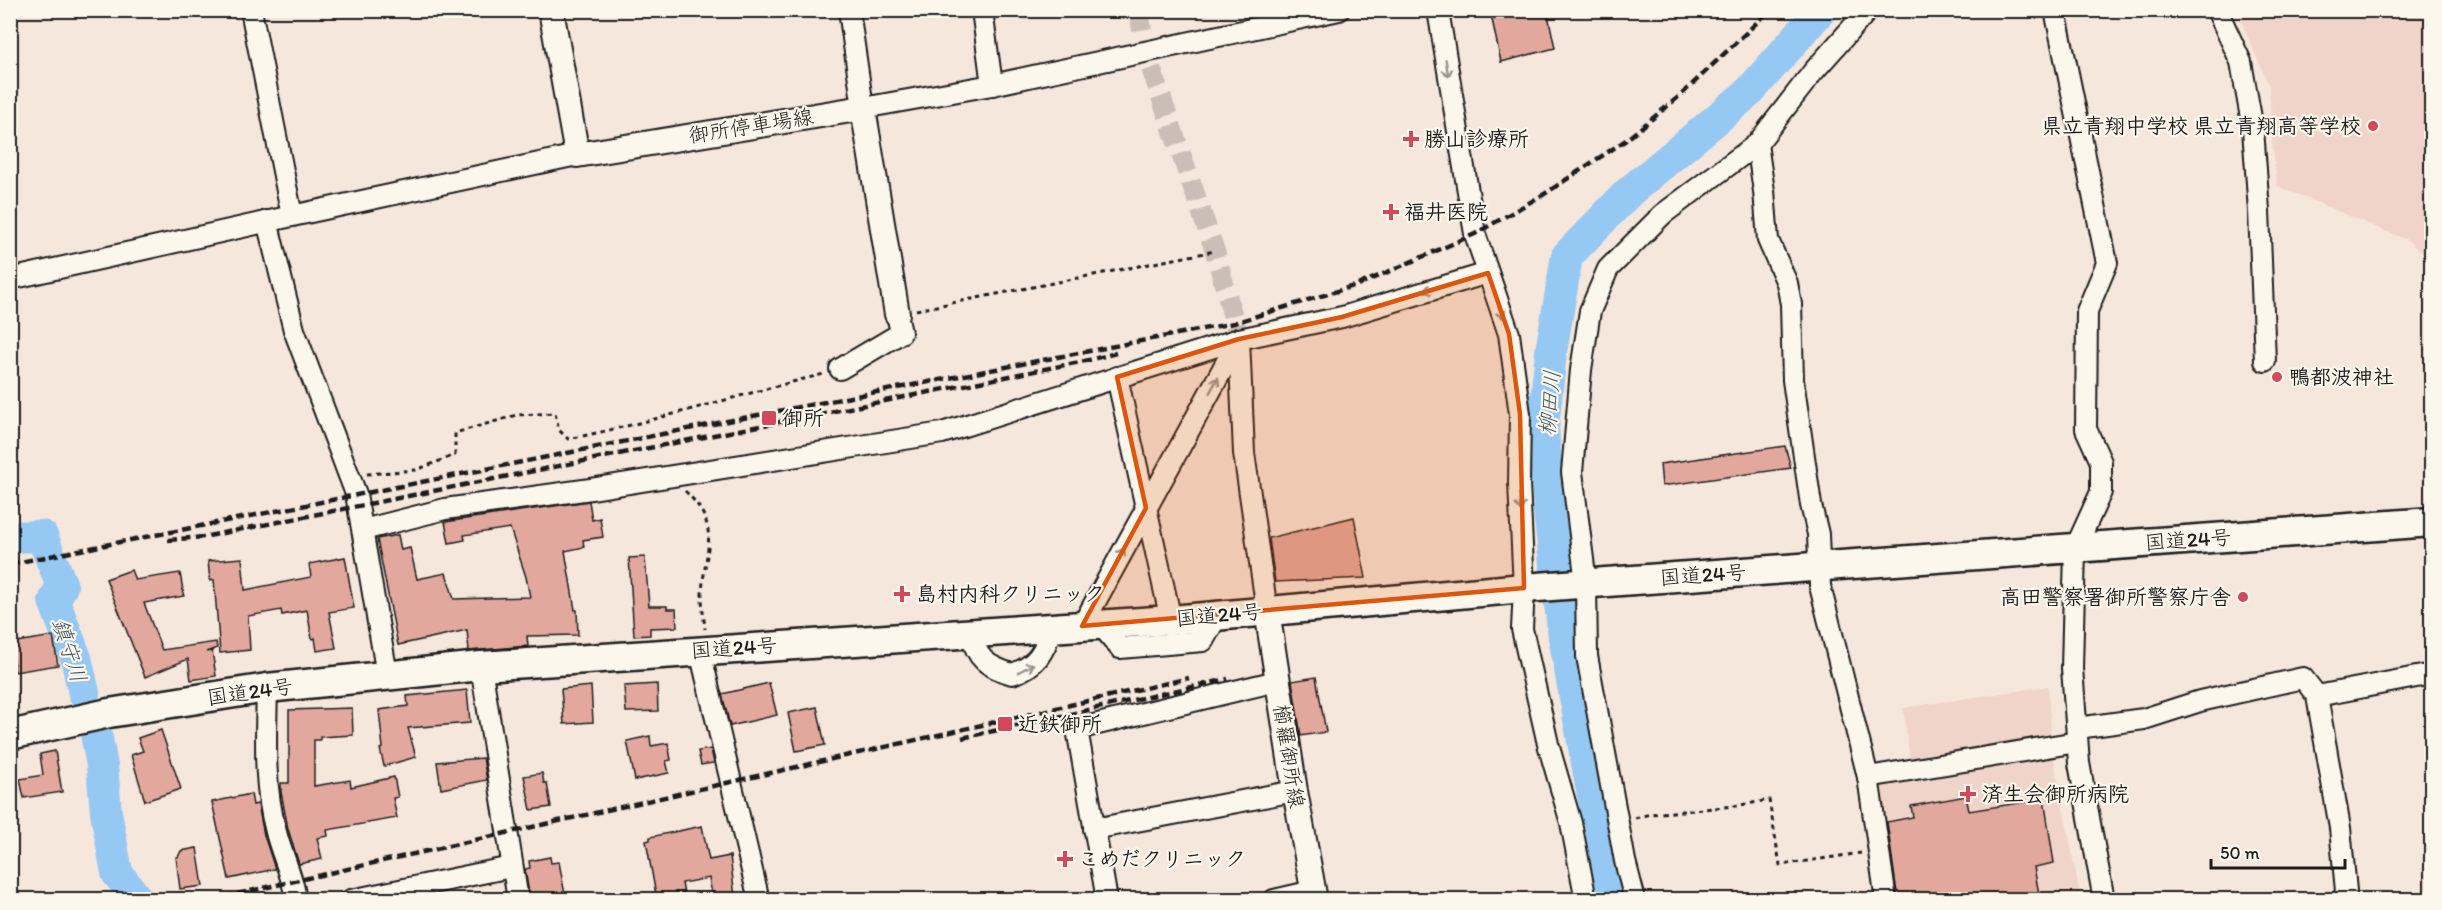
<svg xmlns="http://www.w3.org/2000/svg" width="2442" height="910" font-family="Itim,'Klee One',sans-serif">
	<rect width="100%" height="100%" fill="#f6e7dc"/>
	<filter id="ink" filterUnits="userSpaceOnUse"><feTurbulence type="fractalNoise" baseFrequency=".0167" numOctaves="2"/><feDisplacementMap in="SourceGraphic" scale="12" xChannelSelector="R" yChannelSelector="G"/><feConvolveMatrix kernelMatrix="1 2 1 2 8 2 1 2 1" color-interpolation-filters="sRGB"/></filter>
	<g filter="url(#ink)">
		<!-- built -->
		<g fill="#f0d4c9">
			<polygon points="2237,11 2431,11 2431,261 2407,240 2277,186 2272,139 2269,86"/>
			<polygon points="2048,686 2052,750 2081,899 1893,899 1871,766 1910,760 1903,708"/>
		</g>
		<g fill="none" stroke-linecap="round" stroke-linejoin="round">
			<!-- river -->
			<g stroke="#95c8f2" stroke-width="32">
				<polyline points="10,537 42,536 62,586 54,601 76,658 84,693"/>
				<polyline points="97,739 102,766 106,812 117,873 138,900"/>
				<polyline points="1612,900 1564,637 1550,520 1543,427 1551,352 1567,256 1629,192 1748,93 1821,10"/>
			</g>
		</g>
		<!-- building -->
		<g fill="#e2a89e" stroke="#1c1c1c" stroke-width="1.5">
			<polygon points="1490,10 1547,10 1555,48 1501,62"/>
			<polygon points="1785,446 1791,468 1662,486 1660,464"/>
			<polygon points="589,501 592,520 600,518 603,537 583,540 584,547 565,551 575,610 577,610 578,635 527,636 528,646 469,651 467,630 398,645 377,539 398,535 401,550 410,548 417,579 446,573 454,599 530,597 526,577 510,528 464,535 465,540 449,543 445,522"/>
			<polygon points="1354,517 1366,578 1275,582 1269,538"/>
			<polygon points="345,557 354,608 329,612 336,648 317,651 315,638 312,639 307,610 282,615 281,610 248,616 250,650 220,653 214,580 210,581 208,561 242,558 245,590 311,577 309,564"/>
			<polygon points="645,557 649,606 667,606 667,609 676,609 677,627 650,628 650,635 634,636 629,558"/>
			<polygon points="131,570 135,580 180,573 184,596 144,603 162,650 216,642 217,648 206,652 212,651 216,676 191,680 188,659 145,677 106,579"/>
			<polygon points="53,636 58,665 15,672 10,643"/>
			<polygon points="1316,677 1326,732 1301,736 1292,681"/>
			<polygon points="769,683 777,715 730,726 722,694"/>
			<polygon points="657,684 658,711 626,712 624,686"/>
			<polygon points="591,686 593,722 564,724 561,689"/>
			<polygon points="467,690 470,723 408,728 416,757 384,766 380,749 383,748 379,710 408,706 407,696"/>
			<polygon points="817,707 825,745 796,751 788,713"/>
			<polygon points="352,708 353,735 320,737 320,740 314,740 314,786 350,780 351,787 394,777 398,797 393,798 397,818 327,830 328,836 317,838 322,859 299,864 288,829 281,792 281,783 289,783 289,710"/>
			<polygon points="161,730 181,789 145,801 131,755 143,751 138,738"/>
			<polygon points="650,736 651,746 668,743 671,760 666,761 669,773 635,780 627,741"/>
			<polygon points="711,749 714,763 701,765 698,751"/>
			<polygon points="55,751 62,792 24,798 20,779 43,775 40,754"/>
			<polygon points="483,758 487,780 441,789 437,762"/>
			<polygon points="542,773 544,783 547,783 551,807 531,810 524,776"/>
			<polygon points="251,794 253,805 258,804 264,835 275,869 229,879 212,802"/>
			<polygon points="1966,796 1969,811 2044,799 2054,863 2034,867 2040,900 1898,900 1887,822 1913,817 1911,806"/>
			<polygon points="702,826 709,860 730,856 735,897 713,900 709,878 682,883 685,900 657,900 646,841 650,840 650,837"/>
			<polygon points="197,848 203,886 180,889 176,857 178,857 181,851"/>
			<polygon points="550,857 551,863 559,862 566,900 530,900 525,869 530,868 529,861"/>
		</g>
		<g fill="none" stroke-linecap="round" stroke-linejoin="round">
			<!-- minor-tunnel -->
			<polyline stroke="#cabeb6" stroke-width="20" stroke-dasharray="20 10" stroke-linecap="butt" points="1139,10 1145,51 1215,251 1239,339"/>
			<!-- minor casing -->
			<g stroke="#1c1c1c" stroke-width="24">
				<g id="minor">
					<polyline points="251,10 292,216"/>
					<polyline points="849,10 863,108 992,85 1339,10"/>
					<polyline points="982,10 992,85"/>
					<polyline points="1438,10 1475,234 1509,334 1520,414 1519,483 1524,588 1522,629 1548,744 1571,823 1586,900"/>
					<polyline points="2055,10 2107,263 2087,311 2086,429 2101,462 2101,492 2075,549 2072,668 2079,763 2104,900"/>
					<polyline points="2217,10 2241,62 2253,129 2259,211 2265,361"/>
					<polyline points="1757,144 1764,191 1768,240 1787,283 1791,304 1793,380 1811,505 1818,534 1820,586 1868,777 1886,900"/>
					<polyline points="267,221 294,330 356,494 387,675"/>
					<polyline points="10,279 292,216 577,155"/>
					<polyline points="1239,339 1244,453 1267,611"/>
					<polyline points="840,369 901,333 897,314"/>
					<polyline points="1117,377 1171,620"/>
					<polyline points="363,530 445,509 591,489 942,433 1239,339 1342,317 1488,273"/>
					<polyline points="1101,625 1120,648 1203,641 1217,616"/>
					<polyline points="1082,626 1239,339"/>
					<path d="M 971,633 C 976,659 988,667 1012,674 C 1037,666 1044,652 1052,628"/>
					<polyline points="700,651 759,900"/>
					<polyline points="481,666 518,900"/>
					<path d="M 267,688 C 266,737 263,784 276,832 C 281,853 291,872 295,894"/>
					<polyline points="2077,728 2144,719 2200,701 2303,678 2317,696"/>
					<polyline points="1868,777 2077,742"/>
					<polyline points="1094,829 1295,791"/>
					<polyline points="351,900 511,867"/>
					<polyline points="1107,900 1077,729 1277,681"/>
					<polyline points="1274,900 1313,891"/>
					<polyline points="1635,900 1625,861 1587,656 1586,583 1572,472 1581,370 1590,311 1608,269 1663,214 1757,144 1813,72 1868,10"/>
					<polyline points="2343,900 2346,891 2340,828 2317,696 2432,674"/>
				</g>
			</g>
			<!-- major casing -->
			<g stroke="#1c1c1c" stroke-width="28">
				<g id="major">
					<polyline points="551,10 577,155 863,108 897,314"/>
					<polyline points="1267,611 1295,791 1315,900"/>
				</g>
			</g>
			<!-- highway casing -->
			<g stroke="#1c1c1c" stroke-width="33">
				<polyline id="highway" points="10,735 109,713 267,688 481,666 1171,620 1524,588 2432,522"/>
			</g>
			<!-- path -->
			<g stroke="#1c1c1c" stroke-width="3" stroke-dasharray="4.5 4.5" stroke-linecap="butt">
				<polyline points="916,310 1215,251"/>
				<path d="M 367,474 L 416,470 L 455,455 L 455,433 L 517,415 L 555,413 L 559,430 L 568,439 C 654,422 738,395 824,374"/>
				<path d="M 685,491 C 724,528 703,552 702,596 C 702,607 704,618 705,629"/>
				<polyline points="1635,818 1651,814 1735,806 1769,800 1780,865 1861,853"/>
			</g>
			<!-- minor -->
			<use href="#minor" stroke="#fbf7ec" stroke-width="20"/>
			<!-- major -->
			<use href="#major" stroke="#fbf7ec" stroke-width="24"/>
			<!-- highway -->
			<use href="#highway" stroke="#fbf7ec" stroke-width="28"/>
			<!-- rail -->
			<g stroke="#1c1c1c" stroke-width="4.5" stroke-dasharray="9 4.5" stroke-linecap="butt">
				<polyline points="168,540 203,537 1085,361 1116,353"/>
				<polyline points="10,564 768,413 1234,323 1360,284 1475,234 1546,193 1626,140 1681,95 1770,10"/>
				<polyline points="962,738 1228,679"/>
				<polyline points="211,900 1189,678"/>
			</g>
		</g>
		<!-- one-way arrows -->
		<defs><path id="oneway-shaft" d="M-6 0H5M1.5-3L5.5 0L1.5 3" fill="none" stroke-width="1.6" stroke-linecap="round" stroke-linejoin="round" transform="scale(1.5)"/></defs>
		<g stroke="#97948e">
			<use href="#oneway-shaft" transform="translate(1447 68) rotate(81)"/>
			<use href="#oneway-shaft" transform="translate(1432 289) rotate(165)"/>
			<use href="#oneway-shaft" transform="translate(1500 310) rotate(72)"/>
			<use href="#oneway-shaft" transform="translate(1214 385) rotate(-61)"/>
			<use href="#oneway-shaft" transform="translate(1520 502) rotate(87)"/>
			<use href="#oneway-shaft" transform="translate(1120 556) rotate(-61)"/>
			<use href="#oneway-shaft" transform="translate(1026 668) rotate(-28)"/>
		</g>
	</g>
	<!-- marked area -->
	<path fill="#de560d" fill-opacity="0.2" stroke="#de560d" stroke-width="4.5" stroke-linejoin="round" d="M 1488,273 L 1509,334 L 1520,414 L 1524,588 L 1082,626 L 1146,508 L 1117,377 L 1239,339 L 1342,317 Z"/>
	<!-- markers -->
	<g fill="#d1495b" stroke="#fbf7ec" stroke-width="2">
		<circle cx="2373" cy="126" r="6"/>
		<path d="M1408 130h6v6h6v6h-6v6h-6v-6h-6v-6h6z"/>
		<path d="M1388 203h6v6h6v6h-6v6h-6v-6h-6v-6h6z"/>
		<circle cx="2277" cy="377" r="6"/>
		<rect x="761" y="410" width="16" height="16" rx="3"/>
		<path d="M899 585h6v6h6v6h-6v6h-6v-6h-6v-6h6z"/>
		<circle cx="2243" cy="597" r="6"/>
		<rect x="997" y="716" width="16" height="16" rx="3"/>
		<path d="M1965 785h6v6h6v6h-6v6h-6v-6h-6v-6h6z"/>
		<path d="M1062 850h6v6h6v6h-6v6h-6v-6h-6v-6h6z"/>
	</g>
	<g text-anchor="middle" stroke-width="4.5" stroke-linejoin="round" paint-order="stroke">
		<!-- street labels -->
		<g font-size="21" fill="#1c1c1c" stroke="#fbf7ec">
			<text transform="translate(751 126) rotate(-9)" y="7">御所停車場線</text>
			<text transform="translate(2188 540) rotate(-4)" y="7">国道24号</text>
			<text transform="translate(1703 575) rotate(-4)" y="7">国道24号</text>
			<text transform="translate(1219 615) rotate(-5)" y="7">国道24号</text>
			<text transform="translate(734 648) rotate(-4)" y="7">国道24号</text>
			<text transform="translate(250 692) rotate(-8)" y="7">国道24号</text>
			<text transform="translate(1289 756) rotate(81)" y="7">櫛羅御所線</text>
		</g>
		<!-- poi labels -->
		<g font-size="21" font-weight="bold" fill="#1c1c1c" stroke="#fbf7ec" text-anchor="start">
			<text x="2361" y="133" text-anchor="end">県立青翔中学校 県立青翔高等学校</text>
			<text x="1424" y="146">勝山診療所</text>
			<text x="1404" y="219">福井医院</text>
			<text x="2289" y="384">鴨都波神社</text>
			<text x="782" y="425">御所</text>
			<text x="916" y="601">島村内科クリニック</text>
			<text x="2231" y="604" text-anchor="end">高田警察署御所警察庁舎</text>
			<text x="1018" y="731">近鉄御所</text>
			<text x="1982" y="801">済生会御所病院</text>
			<text x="1078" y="866">こめだクリニック</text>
		</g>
		<!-- water labels -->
		<g font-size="22" font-style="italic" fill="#465867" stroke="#fbf7ec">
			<text transform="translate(1549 403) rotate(-85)" y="8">柳田川</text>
			<text transform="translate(70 650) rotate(72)" y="8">鎮守川</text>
		</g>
	</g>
	<!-- margin -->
	<rect width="2442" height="910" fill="none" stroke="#fbf7ec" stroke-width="36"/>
	<rect x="18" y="18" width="2406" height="874" fill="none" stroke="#1c1c1c" stroke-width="2" filter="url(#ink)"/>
	<!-- scale -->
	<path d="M2211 859v9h134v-9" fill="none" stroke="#1c1c1c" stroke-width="3"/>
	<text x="2220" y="859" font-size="18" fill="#1c1c1c" stroke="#fbf7ec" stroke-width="4.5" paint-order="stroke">50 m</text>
</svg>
